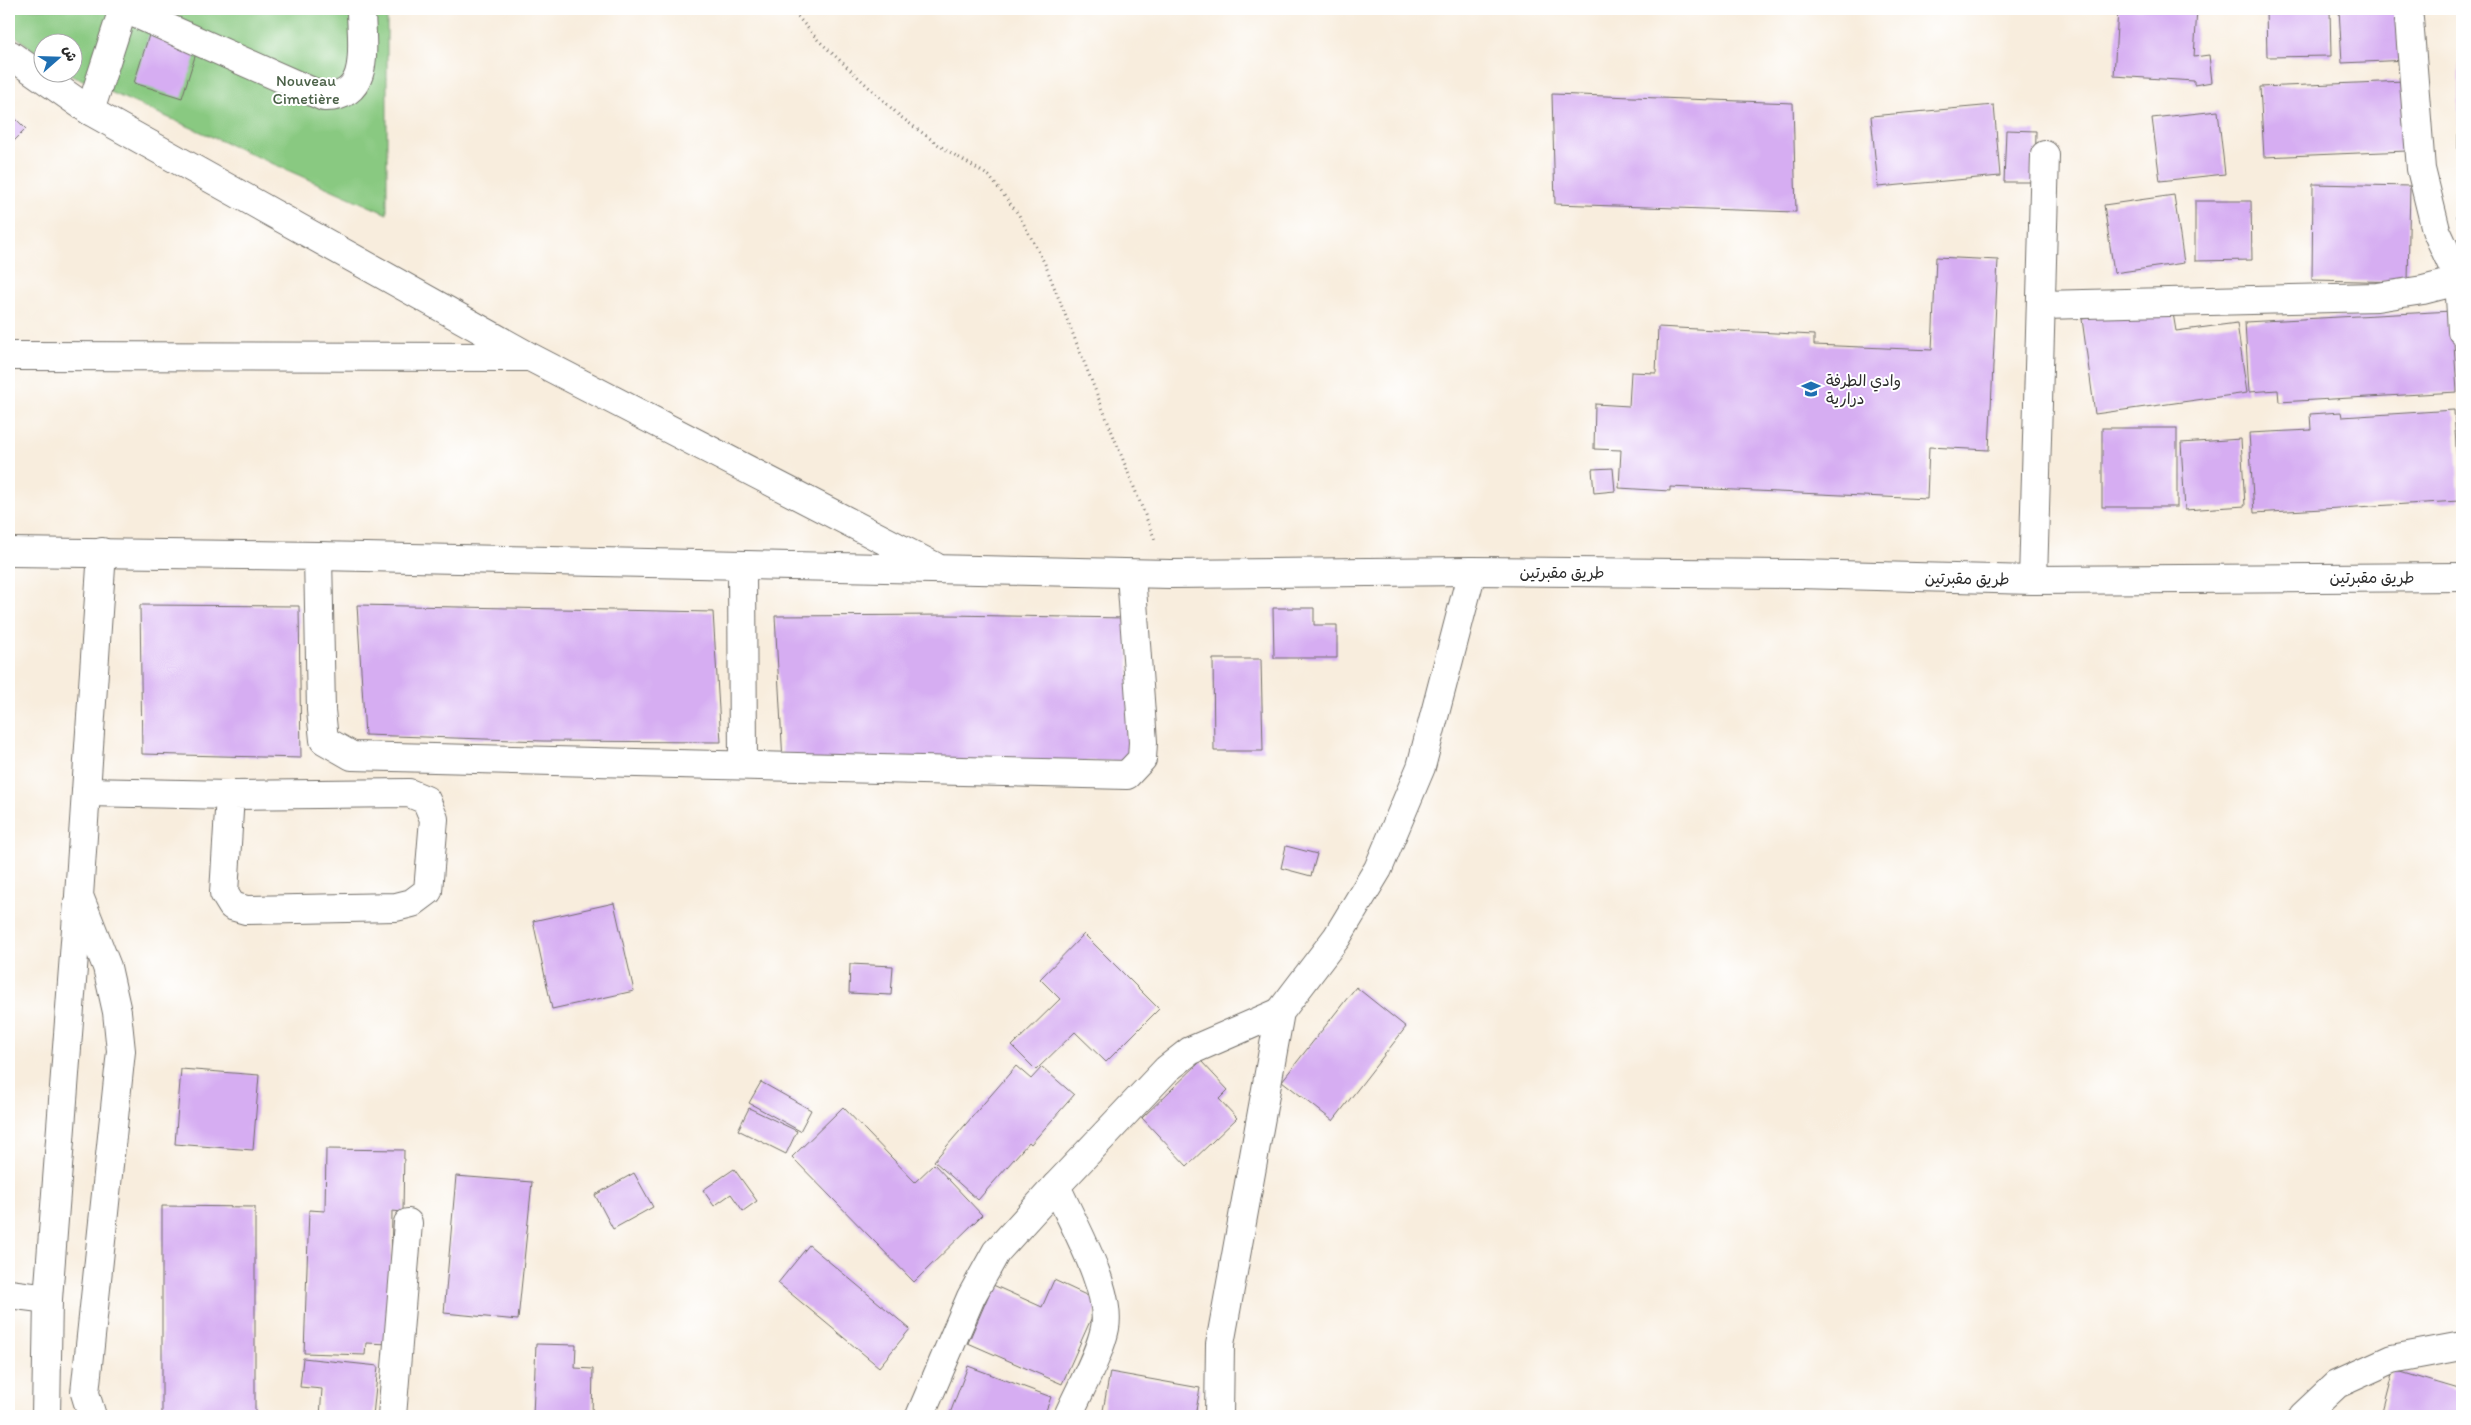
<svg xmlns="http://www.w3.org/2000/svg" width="2471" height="1425" font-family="Itim,'Playpen Sans Arabic',sans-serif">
	<rect width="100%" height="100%" fill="#fff"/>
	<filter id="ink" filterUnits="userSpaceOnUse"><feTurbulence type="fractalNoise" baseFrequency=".02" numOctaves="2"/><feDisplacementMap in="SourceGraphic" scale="10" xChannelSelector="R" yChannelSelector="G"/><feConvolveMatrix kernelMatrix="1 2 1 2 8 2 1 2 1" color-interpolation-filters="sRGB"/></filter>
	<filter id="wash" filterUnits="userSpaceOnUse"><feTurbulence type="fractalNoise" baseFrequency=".0096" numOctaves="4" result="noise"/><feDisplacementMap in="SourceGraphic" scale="20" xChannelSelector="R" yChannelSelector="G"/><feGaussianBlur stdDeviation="1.12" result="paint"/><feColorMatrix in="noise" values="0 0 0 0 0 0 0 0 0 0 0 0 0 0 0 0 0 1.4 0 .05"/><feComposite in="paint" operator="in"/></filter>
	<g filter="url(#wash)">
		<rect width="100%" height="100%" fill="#f8eddd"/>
		<!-- green -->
		<polygon fill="#89c981" stroke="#5a7a56" points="9,9 387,9 387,214 67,73 72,72 72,42 42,42 42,57 9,31"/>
		<g id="blocks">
			<!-- building -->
			<g fill="#d6adf2">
				<polygon points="2118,9 2197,9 2194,57 2209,55 2212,82 2194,85 2194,81 2114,76"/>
				<polygon points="2266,9 2330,9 2331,56 2267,57"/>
				<polygon points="2339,9 2405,9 2408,60 2342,63"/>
				<polygon points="149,35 197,50 182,98 134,83"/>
				<polygon points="2459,53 2462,53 2462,218 2457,218"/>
				<polygon points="2405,81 2407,151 2264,157 2260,87"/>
				<polygon points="1552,94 1793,103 1796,212 1555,204"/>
				<polygon points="1994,105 2000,176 1878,187 1871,116"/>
				<polygon points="2218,111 2225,174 2160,181 2152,118"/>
				<polygon points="9,112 26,129 9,146"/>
				<polygon points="2006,130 2036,131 2035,182 2004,182"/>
				<polygon points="2313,184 2410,186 2408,282 2312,280"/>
				<polygon points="2174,195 2184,263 2114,273 2104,205"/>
				<polygon points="2195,201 2251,201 2252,260 2195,261"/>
				<polygon points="1936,257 1998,260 1989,450 1929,447 1927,499 1670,487 1670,491 1619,488 1621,450 1594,449 1595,404 1629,406 1631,372 1656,373 1658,327 1814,335 1814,345 1932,350"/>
				<polygon points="2172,307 2176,331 2237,323 2247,393 2095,414 2082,319"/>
				<polygon points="2452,311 2457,392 2279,402 2278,390 2249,392 2245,322"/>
				<polygon points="2454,410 2459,501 2254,513 2249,433 2311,430 2310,414 2341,412 2342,417"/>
				<rect x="2102" y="428" width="75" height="79"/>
				<polygon points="2241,439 2245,506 2185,510 2181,443"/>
				<polygon points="1613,468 1615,491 1594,493 1592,469"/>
				<polygon points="140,605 299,606 301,758 142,754"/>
				<polygon points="357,605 713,612 721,742 543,741 365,735"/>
				<polygon points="1273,608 1314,608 1314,625 1337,625 1337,658 1274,658"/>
				<polygon points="948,615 1127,618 1132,761 783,762 775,616"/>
				<polygon points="1213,659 1261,659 1263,751 1214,751"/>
				<polygon points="1286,846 1317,854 1311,876 1281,868"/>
				<polygon points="614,903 634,991 552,1009 533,921"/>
				<polygon points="1084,934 1159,1009 1106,1062 1075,1032 1036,1070 1012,1046 1060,999 1040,979"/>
				<polygon points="850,964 893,966 891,995 849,993"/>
				<polygon points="1356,987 1406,1027 1333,1121 1282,1081"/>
				<polygon points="1201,1061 1228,1090 1219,1099 1237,1118 1187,1166 1142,1118"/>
				<polygon points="1016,1066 1031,1079 1042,1067 1074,1095 1031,1144 1029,1142 978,1200 934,1161"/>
				<polygon points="181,1069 259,1075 253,1150 175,1144"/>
				<polygon points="761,1082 811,1110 800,1131 749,1103"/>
				<polygon points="843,1107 915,1182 934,1164 982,1215 914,1282 792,1157"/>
				<polygon points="749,1108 797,1131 786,1154 738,1130"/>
				<polygon points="326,1149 404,1150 403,1212 392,1211 390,1344 366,1343 365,1355 304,1353 309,1210 325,1211"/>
				<polygon points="734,1169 757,1201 743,1211 731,1194 714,1206 703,1190"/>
				<polygon points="634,1173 653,1207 613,1229 595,1195"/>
				<polygon points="456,1176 532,1182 518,1320 444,1313"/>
				<polygon points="162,1206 255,1207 255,1416 162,1416"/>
				<polygon points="809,1245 910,1329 879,1367 778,1283"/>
				<polygon points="1054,1280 1099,1301 1062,1384 968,1343 993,1285 1042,1307"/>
				<polygon points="536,1344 576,1345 575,1368 593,1369 592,1416 533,1416"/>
				<polygon points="303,1358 378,1366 373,1416 320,1416 322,1389 300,1387"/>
				<polygon points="968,1366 1051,1397 1044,1416 949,1416"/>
				<polygon points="2394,1370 2462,1390 2462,1416 2382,1416"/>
				<polygon points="1110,1372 1200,1388 1195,1416 1102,1416"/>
			</g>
		</g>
	</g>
	<g filter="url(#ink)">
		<use href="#blocks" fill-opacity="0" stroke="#736f69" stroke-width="1"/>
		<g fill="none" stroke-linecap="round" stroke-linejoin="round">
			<!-- minor casing -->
			<g stroke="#736f69" stroke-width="30">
				<g id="minor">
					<path d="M 125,9 L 324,97 C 373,98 361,43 361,9"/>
					<polyline points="2409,19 2421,169 2436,230 2459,280 2462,331"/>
					<polyline points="9,54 90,111 530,357 934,566"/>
					<polyline points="90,111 123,9"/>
					<polyline points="2042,305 2377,297 2423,290 2462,280"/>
					<polyline points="9,356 527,357"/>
					<polyline points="9,552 318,556 1170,574 1472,571 1798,574 2033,580 2462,577"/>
					<polyline points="318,556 321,710 324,740 352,756 1127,775 1142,759 1143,742 1131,574"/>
					<polyline points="742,565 743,765"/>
					<polyline points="2033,580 2045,155"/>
					<polyline points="86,792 230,795 409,793 426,800 434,819 428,891 412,903 396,907 246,910 232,906 224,893 230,795"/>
					<path d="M 1056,1186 C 1072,1222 1112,1290 1105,1328 C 1100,1354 1079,1391 1068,1416"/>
					<polyline points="9,1294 48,1299"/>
					<polyline points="46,1416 48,1299 78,902"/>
					<polyline points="92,1416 85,1393 121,1051 117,1012 107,967 79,896 102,552"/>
					<polyline points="392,1416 408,1223"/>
					<polyline points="920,1416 971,1297 996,1252 1056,1186 1167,1069 1190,1051 1280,1012"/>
					<polyline points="1219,1416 1220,1344 1280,1012 1337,937 1378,869 1421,767 1472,571"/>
					<polyline points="2303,1416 2337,1384 2392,1359 2462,1346"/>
				</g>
			</g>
			<!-- path -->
			<polyline stroke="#736f69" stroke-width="3" stroke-dasharray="1 4" stroke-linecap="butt" points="791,9 818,40 901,117 940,146 989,176 1019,215 1045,264 1155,540"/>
			<!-- minor -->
			<use href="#minor" stroke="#fff" stroke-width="28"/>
		</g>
	</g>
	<!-- icons -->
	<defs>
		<g id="school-bare" transform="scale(1.5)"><path d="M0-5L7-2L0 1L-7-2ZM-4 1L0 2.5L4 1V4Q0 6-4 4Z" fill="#1f6fb2" stroke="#fff" stroke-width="2.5" paint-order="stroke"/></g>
	</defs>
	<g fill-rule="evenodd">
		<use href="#school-bare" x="1811" y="389"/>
	</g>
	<g text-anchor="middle" stroke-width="4" stroke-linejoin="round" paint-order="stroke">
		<!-- park labels -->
		<g font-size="16" fill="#4c6249" stroke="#fff">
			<text x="306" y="86">Nouveau<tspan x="306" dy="18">Cimetière</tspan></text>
		</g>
		<!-- poi labels -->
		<g font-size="16" fill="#2b2b2b" stroke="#fff" text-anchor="start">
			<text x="1826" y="386">وادي الطرفة<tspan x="1826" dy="18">درارية</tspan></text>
		</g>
		<!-- street labels -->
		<g font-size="16" fill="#2b2b2b" stroke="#fff">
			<text x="1562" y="578">طريق مقبرتين</text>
			<text x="2372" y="583">طريق مقبرتين</text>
			<text transform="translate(1967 578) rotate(1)" y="6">طريق مقبرتين</text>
		</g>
	</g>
	<!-- margin -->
	<rect width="2471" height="1425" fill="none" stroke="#fff" stroke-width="30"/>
	<!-- north arrow -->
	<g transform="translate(58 58) rotate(70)"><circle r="24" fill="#ffffff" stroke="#aaaaaa"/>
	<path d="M0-4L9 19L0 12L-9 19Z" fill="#1f6fb2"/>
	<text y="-8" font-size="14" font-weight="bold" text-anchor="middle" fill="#2b2b2b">ش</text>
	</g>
</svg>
